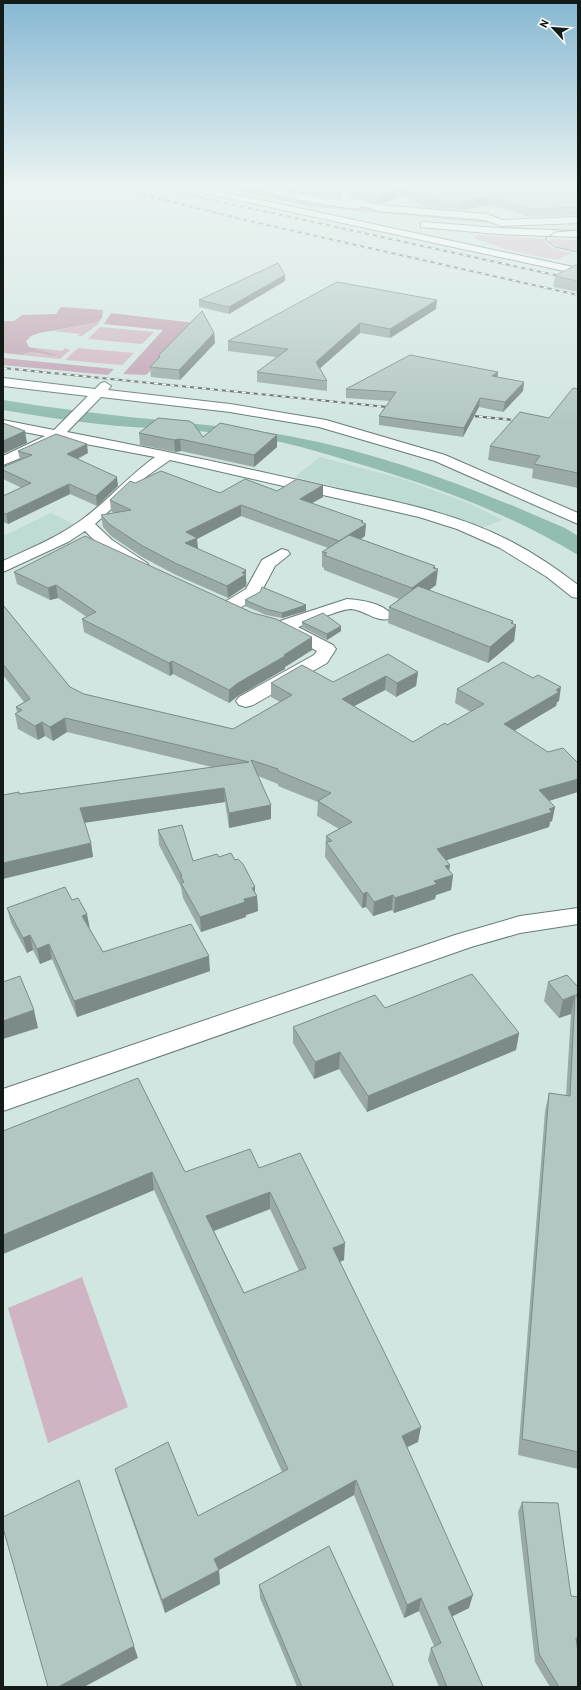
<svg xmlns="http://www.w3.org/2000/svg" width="581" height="1690" font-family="'PT Sans',sans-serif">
	<rect width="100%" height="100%" fill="#d2e6e1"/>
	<!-- built -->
	<g fill="#bedbd4">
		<polygon points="320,457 403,479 468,503 503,520 482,528 443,513 295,477"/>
		<polygon points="51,513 78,526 3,561 3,536"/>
	</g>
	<!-- green -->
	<g fill="#d1b4c4">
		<path d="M 480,235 L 544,239 C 547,249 563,251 572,253 L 557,260 L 504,249 L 474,238 L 475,236 Z"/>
		<polygon points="550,239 578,240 578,251 561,248 551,242"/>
		<polygon points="102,318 97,325 82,336 78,336 80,334 53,331 96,323"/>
		<polygon points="100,327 154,332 142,344 88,339"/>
		<polygon points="29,347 62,351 65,348 70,350 60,359 22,355 26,352 56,356 55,354"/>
		<polygon points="78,348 134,353 122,365 65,360"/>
		<polygon points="82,1277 128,1407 48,1443 8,1308"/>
	</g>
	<!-- forest -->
	<g fill="#c2a1b3">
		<polygon points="223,188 257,188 283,196 321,204 467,216 492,222 489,223 313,207"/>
		<path d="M 61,307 L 103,310 L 102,318 L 96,323 L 39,333 L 31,336 L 26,341 L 29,347 L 55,354 L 56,356 C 46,356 30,349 22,355 L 3,353 L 3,321 L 14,321 L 22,315 L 56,314 Z"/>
		<polygon points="111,313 194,323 196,325 146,375 123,374 163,330 104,324"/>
		<polygon points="3,358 114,369 108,375 3,365"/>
	</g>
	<!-- water -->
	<path fill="#93bcb2" d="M 3,400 C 59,409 115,416 171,421 C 212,426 253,429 294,437 C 388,455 478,490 565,528 L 578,536 L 578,555 C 507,512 429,484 349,461 C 323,453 297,445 270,440 C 231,432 190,431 150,428 C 101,426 51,418 3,410 Z"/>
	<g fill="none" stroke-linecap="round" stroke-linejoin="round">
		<!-- minor casing -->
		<g stroke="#687b76" stroke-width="2">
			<g id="minor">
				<polygon points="259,188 271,188 298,194 343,201 340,199 340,188 348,188 348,197 379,205 487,214 502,220 578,217 578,223 501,226 485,220 379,211 362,206 358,209 334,206 286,197"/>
				<path d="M 3,378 L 95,389 L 101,383 L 105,382 L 111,386 L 108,390 L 230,404 L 326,420 L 445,455 L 578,513 L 578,524 L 435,461 L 319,427 L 230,412 L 101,397 L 67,432 C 150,448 233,465 315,484 C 381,499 452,510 512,542 C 535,554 557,569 578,585 L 578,598 L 572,597 L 547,577 L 500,548 L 457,529 L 419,517 L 170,460 L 147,476 L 95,524 L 112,540 L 147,563 L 149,566 L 147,569 L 141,571 L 135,569 L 100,546 L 85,531 L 68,542 L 3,572 L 3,561 C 29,549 56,538 80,521 C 107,502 128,476 155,457 L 59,439 L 43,449 L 3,465 L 3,456 L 45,436 L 3,428 L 3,420 L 54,430 L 88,396 L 3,386 Z"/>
				<polygon points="282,549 288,551 290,554 275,566 259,596 235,611 229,612 223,611 220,607 223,603 246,589 262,560"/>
				<path d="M 347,599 C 361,600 383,603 392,615 L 389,619 C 375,622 365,610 351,609 C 340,609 310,623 298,627 L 333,645 L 336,649 L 327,663 L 253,705 L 246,707 L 239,705 L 236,701 L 239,697 L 314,655 L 317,651 L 277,630 L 274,626 L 277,622 Z"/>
				<polygon points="578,908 578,924 520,933 471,947 3,1111 3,1089 455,935 520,916"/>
			</g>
		</g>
		<!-- major casing -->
		<g stroke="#687b76" stroke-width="2">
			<g id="major">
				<polygon points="191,188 205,188 578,268 578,274 195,191"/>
				<polygon points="424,222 498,228 578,231 578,237 498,234 421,227 421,223"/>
			</g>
		</g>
		<!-- minor -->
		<use href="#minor" fill="#fff" fill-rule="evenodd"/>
		<!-- major -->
		<use href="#major" fill="#fff" fill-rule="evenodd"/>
		<!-- tram -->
		<polyline stroke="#5f6c69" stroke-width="1" points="578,230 555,232 545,239 555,247 578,252"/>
		<!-- rail casing -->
		<g stroke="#5f6c69" stroke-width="2">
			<g id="rail">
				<polyline points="115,188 245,220 578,295"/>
				<polyline points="158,188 578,280"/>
				<polyline points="3,368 397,408"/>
				<polyline points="463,415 524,421"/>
			</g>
		</g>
		<!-- rail -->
		<use href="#rail" stroke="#fff" stroke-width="1.5" stroke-dasharray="4" stroke-linecap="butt"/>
	</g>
	<!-- wall -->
	<g fill="#9aaba7" fill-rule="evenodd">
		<polygon points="276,188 339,188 338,197 298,193"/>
		<polygon points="348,188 578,188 578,215 529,217 491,205 461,210 429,208 403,196 379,204 350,196"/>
		<polygon points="578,264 578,292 553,287 555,276"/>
		<polygon points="285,281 229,314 199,307 199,300"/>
		<polygon points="436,309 390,338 360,333 320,368 327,381 327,391 257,382 257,372 276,357 228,351 228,341"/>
		<polygon points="214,333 215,343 180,380 151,377 150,367 158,359 158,356"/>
		<polygon points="498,372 497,377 524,382 523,391 503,412 479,407 463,437 379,425 379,416 390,401 346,398 346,389"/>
		<polygon points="578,389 578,488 532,478 533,469 488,460 490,446 549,418"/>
		<polygon points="139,433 203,437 277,447 254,467 181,451 175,452 140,445"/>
		<polygon points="18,451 88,453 78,459 118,486 97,506 70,494 8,524 3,522 3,496 22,488 3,479 3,467 20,460"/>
		<polygon points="135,483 220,493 277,491 323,497 312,503 363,523 365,536 361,539 435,566 436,585 429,590 516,625 514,641 488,663 388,623 389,607 399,599 324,570 324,568 322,567 322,552 328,548 241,516 197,539 198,549 247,582 246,586 228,598 176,575 142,557 111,536 103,527 101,515 114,513 111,511 110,500"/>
		<polygon points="14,572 312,650 285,667 285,669 238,696 229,703 173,674 170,676 84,632 82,619 87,617 58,598 50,600 17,584"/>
		<polygon points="260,592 306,605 306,611 282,618 266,615 245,606 245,600"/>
		<polygon points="3,605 70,687 84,694 233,729 280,702 271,697 271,683 333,682 418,672 416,686 396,697 385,690 354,706 413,742 447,725 471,712 455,703 457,689 559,701 557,702 556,706 514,731 549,801 555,807 552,821 550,822 549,827 446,860 450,865 449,870 453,875 451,890 436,895 435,899 394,913 392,910 373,916 366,907 362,908 325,857 326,836 339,829 317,816 318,802 278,786 278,784 258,776 271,819 229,828 225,802 84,823 91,843 93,857 19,794 212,767 67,732 53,741 45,736 38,740 18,729 15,714 17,713 16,707 24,702 3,675"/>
		<polygon points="302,622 341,631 327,640 302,627"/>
		<polygon points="158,830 193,861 219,857 255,892 257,896 258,911 246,915 246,917 201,932 183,898 181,887 159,845"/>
		<polygon points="7,908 90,929 103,952 210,971 77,1017 52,959 40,964 33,950 27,953 11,923"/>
		<polygon points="548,982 578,987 578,1469 518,1455 545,1111 549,1093 566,1096 571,1014 559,1018 544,1001"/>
		<polygon points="385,1008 519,1033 516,1050 367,1112 339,1069 314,1079 293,1043 293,1027"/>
		<path d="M 3,1131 L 185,1172 L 259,1168 L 344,1260 L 340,1262 L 418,1442 L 407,1447 L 469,1608 L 452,1616 L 483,1687 L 439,1687 L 428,1660 L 431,1648 L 434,1646 L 419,1611 L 404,1618 L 354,1495 L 219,1570 L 220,1584 L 165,1613 L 119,1483 L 115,1469 L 198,1516 L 282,1472 L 154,1190 L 3,1254 ZM 270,1209 L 299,1271 L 244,1293 L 214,1231 Z"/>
		<polygon points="522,1502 571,1596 578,1597 578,1646 577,1646 578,1687 550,1687 535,1662 518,1512"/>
		<polygon points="259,1585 394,1687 297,1687 260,1598"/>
	</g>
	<!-- shaded-wall -->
	<g fill="#7d8b88">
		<polygon points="403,188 403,196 379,204 380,195"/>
		<polygon points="492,196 491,205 461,210 462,202"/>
		<polygon points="285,275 285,281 229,314 229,307"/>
		<polygon points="437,300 436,309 390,338 390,329"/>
		<polygon points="360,323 360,333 316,372 316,362"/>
		<polygon points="214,333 215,343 180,380 179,370"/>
		<polygon points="498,372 497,380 492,376"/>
		<polygon points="524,382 523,391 503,412 505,402"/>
		<polygon points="480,398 479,407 463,437 464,428"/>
		<polygon points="25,431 27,443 3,454 3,441"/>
		<polygon points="277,435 277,447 254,467 254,455"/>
		<polygon points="180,439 181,451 175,452 174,440"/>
		<polygon points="87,444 88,453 68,463 67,454"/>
		<polygon points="117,477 118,486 97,506 96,496"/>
		<polygon points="69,484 70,494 8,524 6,514"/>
		<polygon points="323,485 323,497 300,510 300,499"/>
		<polygon points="241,505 241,516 197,539 198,550 185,543 186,532"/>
		<polygon points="363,521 363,526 366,524 365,536 340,553 340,541"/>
		<polygon points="435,566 435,572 438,569 436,585 411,604 412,588"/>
		<polygon points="246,570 246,586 228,598 227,586 242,573"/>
		<polygon points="56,585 58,598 50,600 48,588"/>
		<polygon points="306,605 306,611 282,618 282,613"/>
		<polygon points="513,621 512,628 516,625 514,641 488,663 490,647"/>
		<polygon points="341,626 341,631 327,640 327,634"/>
		<polygon points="312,637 312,650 285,667 285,669 238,696 229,703 229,690 238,683 284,655"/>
		<polygon points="172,661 173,674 170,676 169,663"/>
		<polygon points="418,672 416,686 396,697 397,683"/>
		<polygon points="386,676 385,690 341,713 342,699"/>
		<polygon points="561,687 559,701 557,702 556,706 502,738 504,724"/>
		<polygon points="65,718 67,732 53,741 50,727"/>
		<polygon points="42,722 45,736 38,740 35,726"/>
		<polygon points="578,779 578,792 536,805 539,790"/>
		<polygon points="224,788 225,802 82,823 80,808"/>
		<polygon points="271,805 271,819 229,828 229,813"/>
		<polygon points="555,807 552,821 550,822 549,827 435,864 437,849"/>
		<polygon points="91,843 93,857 3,879 3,863"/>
		<polygon points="450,865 448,877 453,875 451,890 436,895 435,899 394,913 395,898 434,881 445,866"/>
		<polygon points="255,887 255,896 257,896 258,911 246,915 246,917 201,932 200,917"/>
		<polygon points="367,892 366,907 362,908 363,894"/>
		<polygon points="393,895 392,910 373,916 374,902"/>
		<polygon points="87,914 90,929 82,916"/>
		<polygon points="30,935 33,950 27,953 23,938"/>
		<polygon points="49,944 52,959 40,964 37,949"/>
		<polygon points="209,956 210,971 77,1017 74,1001"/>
		<polygon points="575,995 571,1014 559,1018 563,1000"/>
		<polygon points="34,1010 38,1028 3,1039 3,1021"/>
		<polygon points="519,1033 516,1050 367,1112 368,1096"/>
		<polygon points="340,1052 339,1069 314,1079 315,1062"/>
		<polygon points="152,1172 154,1190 3,1254 3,1235"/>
		<polygon points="270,1192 270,1209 208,1233 206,1216"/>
		<polygon points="345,1243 344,1260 332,1265 333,1248"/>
		<polygon points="421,1427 418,1442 399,1451 402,1436"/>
		<polygon points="356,1480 354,1495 219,1570 220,1584 165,1613 162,1600 214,1559"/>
		<polygon points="473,1595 469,1608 445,1620 448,1607"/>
		<polygon points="421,1598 419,1611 404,1618 407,1605"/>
		<polygon points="134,1646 138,1658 84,1687 58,1687"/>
	</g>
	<!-- building -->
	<g fill="#b3c7c2" stroke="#7d8b88" fill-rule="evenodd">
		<polygon points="326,188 339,188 339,189"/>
		<polygon points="350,188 578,188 578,207 530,209 492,196 462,202 430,200 403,188 380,195"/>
		<polygon points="278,263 285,275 229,307 199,300"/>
		<polygon points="577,264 578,264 578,281 555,276"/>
		<polygon points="337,282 437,300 390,329 360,323 316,362 327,381 257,372 288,349 228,341"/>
		<polygon points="202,311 214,333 179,370 150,367 160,357 158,356"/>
		<polygon points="410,355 498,372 492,376 524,382 505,402 480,398 464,428 379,416 396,392 346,389"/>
		<polygon points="573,388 578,389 578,473 534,464 540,456 490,446 520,412 549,418"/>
		<polygon points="158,418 189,421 193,423 203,437 220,423 277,435 254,455 180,439 174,440 139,433"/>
		<polygon points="3,423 25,431 3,441"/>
		<polygon points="56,434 87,444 67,454 117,477 96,496 69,484 6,514 3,513 3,496 31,483 3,470 3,467 32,455 18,451"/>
		<polygon points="161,471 220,493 245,479 277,491 297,479 323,485 300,499 363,521 361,522 366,524 339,541 241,505 186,532 197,538 185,543 246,570 242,573 246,574 227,586 175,563 141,545 109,524 101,515 131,510 110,500 130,481 135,483"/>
		<polygon points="349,535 435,566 433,568 438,569 412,588 324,555 327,553 322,552"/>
		<polygon points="85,536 253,613 276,619 312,637 284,655 285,656 238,683 229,690 172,661 169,663 82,619 96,612 56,585 48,588 14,572"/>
		<polygon points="418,586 513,621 511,623 516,625 490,647 389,607"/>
		<polygon points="262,587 306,605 282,613 266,609 245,600 260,592"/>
		<polygon points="3,605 70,687 84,694 233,729 292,695 271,683 302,665 333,682 388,654 418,672 397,683 386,676 342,699 413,742 445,723 447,725 484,704 457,689 503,662 533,678 538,675 561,687 556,690 559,692 504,724 548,752 563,748 578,763 578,779 539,790 555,807 549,809 552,812 437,849 450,865 445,866 453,875 434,881 437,884 395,898 393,895 374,902 367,892 363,894 326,842 332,841 326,836 352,822 318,801 331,793 278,771 278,769 251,760 271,805 229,813 224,788 80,808 91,843 3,863 3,795 19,792 19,794 249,762 65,718 50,727 42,722 35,726 15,714 22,710 16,707 30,699 3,664"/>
		<polygon points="323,613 341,626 327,634 302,622"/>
		<polygon points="182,825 193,861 217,854 219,857 231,853 235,860 238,859 243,864 255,887 252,888 257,896 244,899 245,902 200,917 181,883 184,882 180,876 182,876 158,830"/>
		<polygon points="65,887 72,900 78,898 87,914 82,916 103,952 191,924 209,956 74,1001 49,944 37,949 30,935 23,938 7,908"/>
		<polygon points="472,974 519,1033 368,1096 340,1052 315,1062 293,1027 375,995 385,1008"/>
		<polygon points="567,975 578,987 578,994 576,995 578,999 578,1452 522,1439 549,1093 570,1096 575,995 563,1000 548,982"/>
		<polygon points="20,976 34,1010 3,1021 3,982"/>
		<path d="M 138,1078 L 185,1172 L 250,1149 L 259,1168 L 300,1153 L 345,1243 L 333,1248 L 421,1427 L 402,1436 L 473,1595 L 448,1607 L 483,1687 L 447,1687 L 431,1648 L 441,1643 L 421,1598 L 407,1605 L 356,1480 L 214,1559 L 219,1570 L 162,1600 L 115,1469 L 168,1442 L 198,1516 L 288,1469 L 152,1172 L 3,1235 L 3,1131 ZM 270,1192 L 306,1268 L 244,1293 L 206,1216 Z"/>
		<polygon points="79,1480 134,1646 58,1687 48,1687 3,1528 3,1517"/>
		<polygon points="522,1502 558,1503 571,1596 578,1597 578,1638 576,1638 578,1652 578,1687 559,1687 539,1654"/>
		<polygon points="329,1546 394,1687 302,1687 259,1585"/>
	</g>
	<!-- sky -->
	<linearGradient id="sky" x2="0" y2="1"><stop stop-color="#86b7d2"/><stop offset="0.44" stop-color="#ebf4f2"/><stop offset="1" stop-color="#ebf4f2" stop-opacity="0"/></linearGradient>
	<rect width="581" height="424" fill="url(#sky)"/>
	<!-- border -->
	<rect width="581" height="1690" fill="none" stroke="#131b19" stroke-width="8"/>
	<!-- north arrow -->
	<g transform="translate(553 28) rotate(296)" stroke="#ffffff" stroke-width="3" paint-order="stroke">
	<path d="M0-3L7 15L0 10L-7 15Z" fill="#131b19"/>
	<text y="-6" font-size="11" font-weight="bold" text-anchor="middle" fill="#131b19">N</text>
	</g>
</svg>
